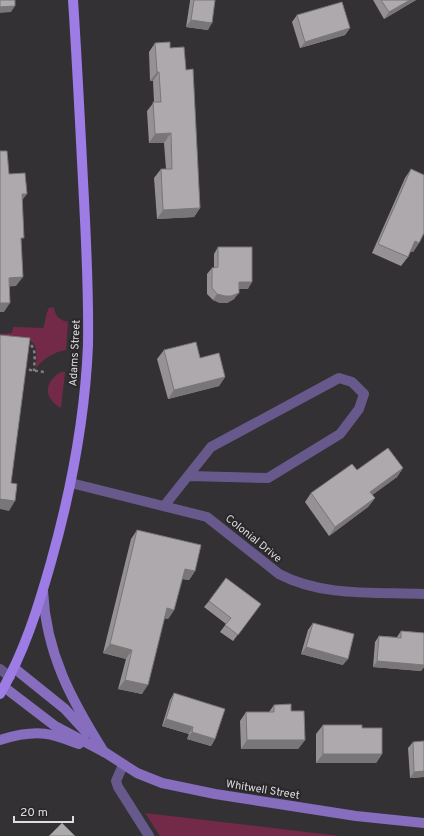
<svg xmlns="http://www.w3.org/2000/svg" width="424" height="836" font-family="Overpass,sans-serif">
	<rect width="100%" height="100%" fill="#333134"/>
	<!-- green -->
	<g fill="#732a49">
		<path d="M 54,307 C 55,316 59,320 68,322 L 66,350 C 54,352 44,358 36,368 C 36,358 39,345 29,340 L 0,337 L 1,334 L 12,333 L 13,327 L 43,328 C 46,323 45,315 49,308 Z"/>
		<path d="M 61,372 L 65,372 L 61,408 C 43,399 44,381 61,372 Z"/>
		<polygon points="145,813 340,836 160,836"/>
	</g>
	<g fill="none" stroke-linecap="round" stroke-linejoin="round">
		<!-- path -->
		<g stroke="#807f81" stroke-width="2.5" stroke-dasharray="3 3" stroke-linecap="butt">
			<path d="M 26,342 C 38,346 34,361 34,371"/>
			<polyline points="23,369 44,372"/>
		</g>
		<!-- street -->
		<g stroke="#68598c" stroke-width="10">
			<path d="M 71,483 L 207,517 L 279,574 C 322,597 376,592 424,594"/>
			<polyline points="164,506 211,447 339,378 352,382 364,394 359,409 340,434 268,478 189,476"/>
			<polyline points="0,669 10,677"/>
			<polyline points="123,765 116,781 118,787 149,836"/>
		</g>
		<!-- secondary -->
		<g stroke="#866dbe" stroke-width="10">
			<path d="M 43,591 C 46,654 72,701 104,752"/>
			<polyline points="14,668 65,709 87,733"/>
			<polyline points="4,687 55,726 106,753 137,773 162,783 215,794 356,816 424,823"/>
			<path d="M 0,740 C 16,735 36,731 52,735 C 61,737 70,741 79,744"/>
		</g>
		<!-- primary -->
		<path stroke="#9d7ce5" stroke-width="10" d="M 0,694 C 24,653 38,608 51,562 C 71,491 85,419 88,345 C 89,290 86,236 83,181 C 80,121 77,60 73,0"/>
	</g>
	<!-- wall -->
	<g fill="#959194">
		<polygon points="190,0 215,0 208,30 186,27 190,1"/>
		<polygon points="373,0 416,0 384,19"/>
		<polygon points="297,15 350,28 345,35 300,48 292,22"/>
		<polygon points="155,43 170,48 186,70 200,208 194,217 157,219 154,178 161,169 166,169 164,143 149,143 147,111 154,102 153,81 150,81 149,52"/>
		<polygon points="411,169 419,243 413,252 410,251 408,257 401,266 372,253 405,178"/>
		<polygon points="218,247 248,289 239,289 234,299 227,303 220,303 213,300 207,294 207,274 212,268 214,268 214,254"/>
		<polygon points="164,350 200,358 225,377 219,386 168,399 157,359"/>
		<polygon points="403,468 397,477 372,495 375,498 368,507 329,536 305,502 311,493 357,470"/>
		<polygon points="137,530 195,571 189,580 182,579 174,610 168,619 164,618 142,694 118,689 126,659 103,653 131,539"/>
		<polygon points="209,601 256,611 233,641 220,632 226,624 204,607"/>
		<polygon points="313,623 343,665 301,654 308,630"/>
		<polygon points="401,631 424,633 424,667 421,671 373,667 375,642 379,636 397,637"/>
		<polygon points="174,693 215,739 211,746 187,739 189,734 162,726 170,700"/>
		<polygon points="274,705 291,711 305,740 298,749 241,749 240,721 246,712 269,712"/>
		<polygon points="323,725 362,728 382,754 376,763 316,763 316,734"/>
		<polygon points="413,742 424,777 410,778 408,748"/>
	</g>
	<!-- shaded-wall -->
	<g fill="#797678">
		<polygon points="410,0 416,0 384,19 389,12"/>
		<polygon points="15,6 11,12 0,13 0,7"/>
		<polygon points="191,20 212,23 208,30 186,27"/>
		<polygon points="350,28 345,35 300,48 305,42"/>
		<polygon points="157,72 159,72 153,81 150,81"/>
		<polygon points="171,133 164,143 149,143 155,134"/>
		<polygon points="22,194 27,194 20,203"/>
		<polygon points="200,208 194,217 157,219 163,210"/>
		<polygon points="415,241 419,243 413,252 408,250"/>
		<polygon points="23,277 16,286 3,287 9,278"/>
		<polygon points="239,282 252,282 248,289 234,289"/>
		<polygon points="239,293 234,299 227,303 220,303 213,300 217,294"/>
		<polygon points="0,303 10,303 4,312 0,312"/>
		<polygon points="225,377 219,386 168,399 174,390"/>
		<polygon points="403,468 397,477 364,501 370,492"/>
		<polygon points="375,498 368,507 329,536 335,527"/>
		<polygon points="0,499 15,501 9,511 0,509"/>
		<polygon points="185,569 195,571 189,580 178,578"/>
		<polygon points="167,608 174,610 168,619 160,617"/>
		<polygon points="110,644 132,650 126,659 103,653"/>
		<polygon points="306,647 348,659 343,665 301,654"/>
		<polygon points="377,661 424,665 424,667 421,671 373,667"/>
		<polygon points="125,680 148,685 142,694 118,689"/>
		<polygon points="166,719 193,727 189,734 162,726"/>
		<polygon points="192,732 215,739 211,746 187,739"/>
		<polygon points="247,740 305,740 298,749 241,749"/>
		<polygon points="323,754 382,754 376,763 316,763"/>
		<polygon points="424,771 424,777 410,778 414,772"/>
	</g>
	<!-- building -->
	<g fill="#ada9ac" stroke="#797678">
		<polygon points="0,0 15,0 15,6 0,7"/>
		<polygon points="194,0 215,0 212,23 191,20"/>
		<polygon points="381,0 410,0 389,12"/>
		<polygon points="342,2 350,28 305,42 297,15"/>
		<polygon points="170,42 170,48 184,47 186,70 193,69 200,208 163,210 161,169 172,169 171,133 155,134 153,102 161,102 159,72 157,72 155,43"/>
		<polygon points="0,151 7,151 9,174 25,173 27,194 22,194 24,238 21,238 23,277 9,278 10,303 0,303"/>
		<polygon points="411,169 424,175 424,233 419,243 415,241 408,257 378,244"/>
		<polygon points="218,247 252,247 252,282 239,282 239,293 231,296 225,296 217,294 212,288 212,268 218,267"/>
		<polygon points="0,335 30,338 11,483 17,484 15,501 0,499"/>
		<polygon points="196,342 200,358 219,353 225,377 174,390 164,350"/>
		<polygon points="388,448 403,468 370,492 375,498 335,527 311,493 352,464 357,470"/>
		<polygon points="137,530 201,545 195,571 185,569 174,610 167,608 148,685 125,680 132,650 110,644"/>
		<polygon points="226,578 261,604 238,635 225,625 231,618 209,601"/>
		<polygon points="313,623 354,634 348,659 306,647"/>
		<polygon points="401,631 424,633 424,665 377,661 379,636 401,638"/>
		<polygon points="174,693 225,709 215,739 192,732 193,727 166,719"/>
		<polygon points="291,704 291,711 304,711 305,740 247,740 246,712 274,712 274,705"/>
		<polygon points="323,725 362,725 362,728 382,728 382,754 323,754"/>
		<polygon points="424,741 424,771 414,772 413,742"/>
		<polygon points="62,823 75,836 49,836"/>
	</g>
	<g text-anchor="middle" stroke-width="4" stroke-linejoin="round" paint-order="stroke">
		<!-- street labels -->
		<g font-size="11" fill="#dedddf" stroke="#29272a">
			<text transform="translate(74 353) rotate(-87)" y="4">Adams Street</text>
			<text transform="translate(254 538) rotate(39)" y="4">Colonial Drive</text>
			<text transform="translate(263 789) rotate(9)" y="4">Whitwell Street</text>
		</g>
	</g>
	<!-- scale -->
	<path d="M14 816v6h59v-6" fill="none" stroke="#dedddf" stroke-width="2"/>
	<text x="20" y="816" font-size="12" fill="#dedddf" stroke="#29272a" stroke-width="3" paint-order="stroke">20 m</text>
</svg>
